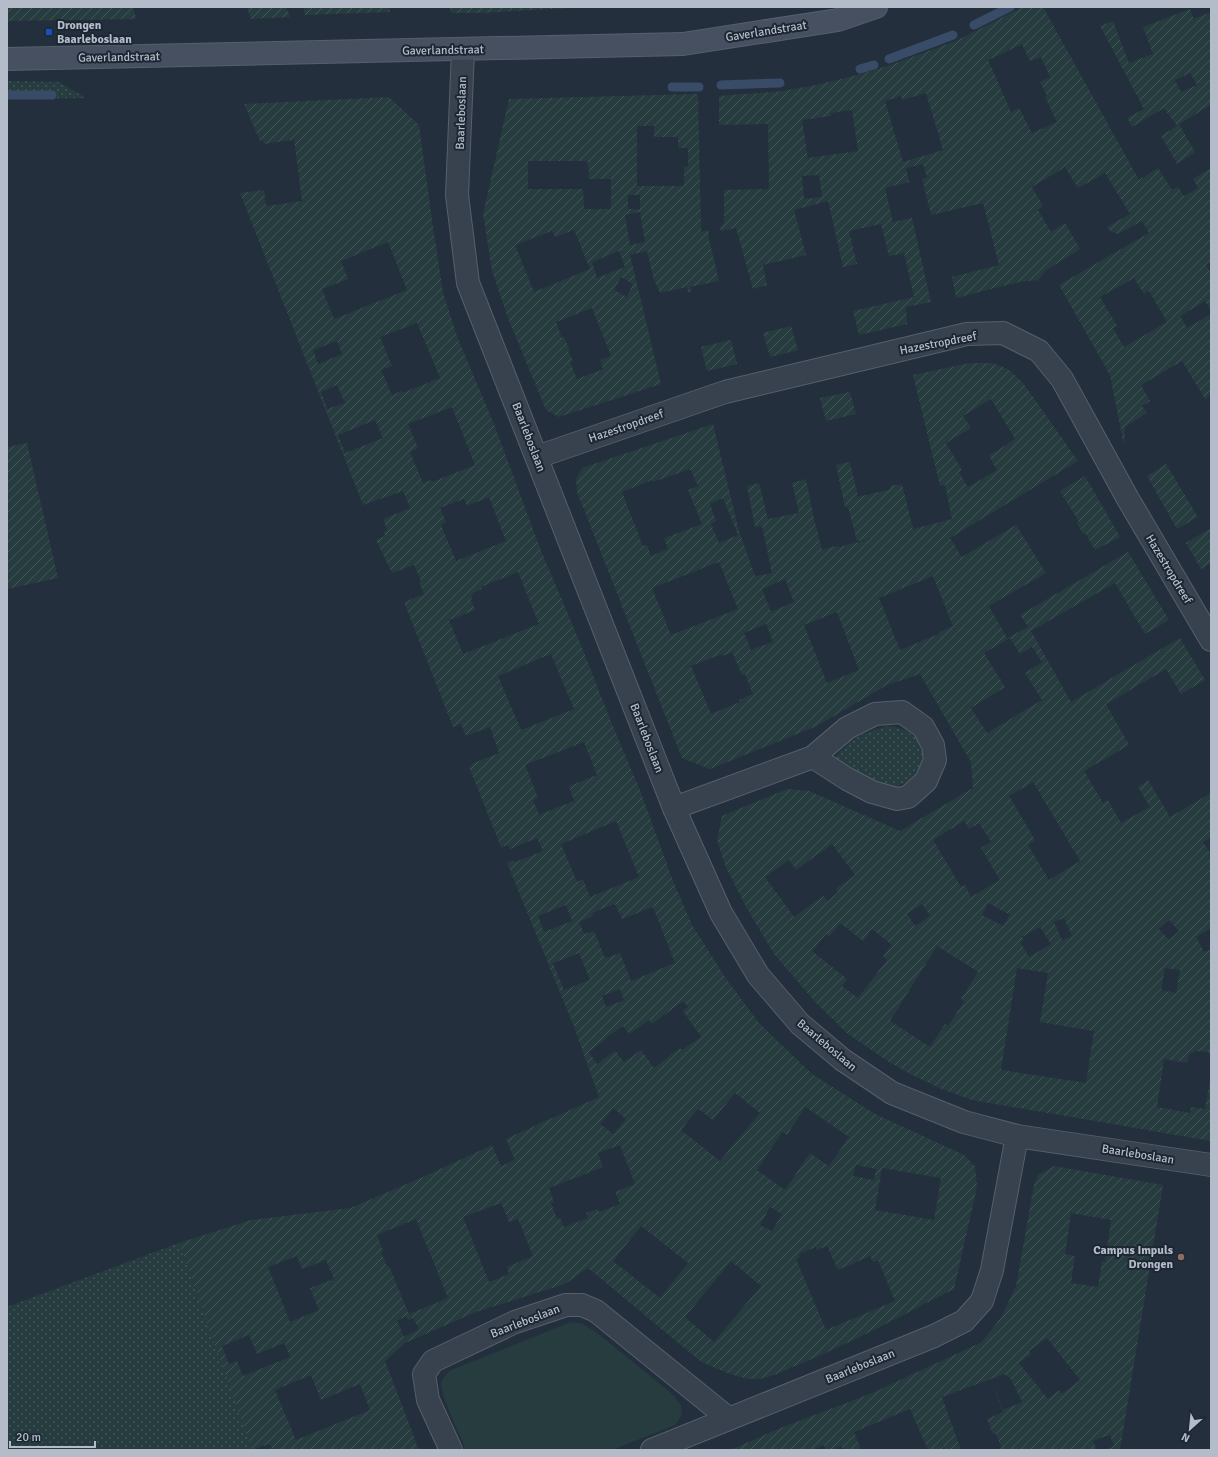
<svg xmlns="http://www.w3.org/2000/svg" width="1218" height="1457" font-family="Signika,sans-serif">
	<defs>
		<pattern id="grass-dots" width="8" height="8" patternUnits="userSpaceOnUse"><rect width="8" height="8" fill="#263c3f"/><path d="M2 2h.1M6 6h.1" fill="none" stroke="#435659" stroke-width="1.8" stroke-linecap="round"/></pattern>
		<pattern id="garden-furrows" width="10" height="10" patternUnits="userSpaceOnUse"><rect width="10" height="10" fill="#263c3f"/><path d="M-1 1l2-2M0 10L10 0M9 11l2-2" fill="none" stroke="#435659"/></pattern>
	</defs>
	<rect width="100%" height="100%" fill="#242f3e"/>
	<!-- grass -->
	<g fill="url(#grass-dots)">
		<polygon points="7,81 59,82 86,98 7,99"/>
		<path d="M 888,726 C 904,727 922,737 923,755 C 923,770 907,787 891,786 C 876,784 846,767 832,760 L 851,741 L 863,734 Z"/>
		<polygon points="179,1243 253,1450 7,1450 7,1307"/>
	</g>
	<!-- park -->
	<path fill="#263c3f" d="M 571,1322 L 581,1323 L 596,1332 L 670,1392 C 682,1405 687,1410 675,1425 L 612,1450 L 466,1450 C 461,1437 441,1396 441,1385 C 442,1378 446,1374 451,1370 Z"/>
	<!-- garden -->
	<g fill="url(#garden-furrows)" fill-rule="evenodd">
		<polygon points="7,7 133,7 136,19 7,21"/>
		<polygon points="247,7 286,7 290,17 251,19"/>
		<polygon points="303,7 389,7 390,12 305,15"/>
		<polygon points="450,7 586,7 481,13 451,13"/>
		<path d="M 1023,7 L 1043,7 L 1139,180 L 1158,168 L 1172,190 L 1178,187 L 1184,196 L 1198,188 L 1193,179 L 1211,168 L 1211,262 L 1206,265 L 1211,273 L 1211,311 L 1205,301 L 1180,316 L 1187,328 L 1211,314 L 1211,395 L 1205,399 L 1182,361 L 1141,385 L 1150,401 L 1142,406 L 1147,413 L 1125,427 L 1124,446 L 1110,375 L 1059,285 L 1149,233 L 1142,221 L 1118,234 L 1110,231 L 1107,227 L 1130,214 L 1105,173 L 1078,188 L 1065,167 L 1032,187 L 1043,206 L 1038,210 L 1051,232 L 1065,223 L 1080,249 L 1045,271 L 1039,280 L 1019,282 L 956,298 L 952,277 L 999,265 L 983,203 L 931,215 L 922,179 L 927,178 L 923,164 L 906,168 L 909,182 L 885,188 L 893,222 L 912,218 L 931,302 L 906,307 L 907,324 L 859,335 L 853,311 L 914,297 L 904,253 L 889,256 L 881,224 L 849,231 L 857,264 L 843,267 L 828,201 L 794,210 L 806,255 L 763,265 L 767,285 L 753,289 L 736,228 L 721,231 L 720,227 L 724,223 L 724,190 L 769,189 L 768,124 L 719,125 L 719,96 L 783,91 L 816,85 L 861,74 L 893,64 L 958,40 ZM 1022,44 L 1030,61 L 1041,57 L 1050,77 L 1040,82 L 1047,96 L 1045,97 L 1057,122 L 1032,133 L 1019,108 L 1011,112 L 988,60 ZM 926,93 L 943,150 L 903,162 L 885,101 L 901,96 L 902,100 ZM 852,110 L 858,151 L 808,158 L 802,120 L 831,116 L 831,113 ZM 819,175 L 822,197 L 804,199 L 802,176 ZM 1134,278 L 1144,294 L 1149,291 L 1167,322 L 1124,347 L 1113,328 L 1117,326 L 1100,297 Z"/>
		<path d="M 1190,9 L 1194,19 L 1211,12 L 1211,105 L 1179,124 L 1195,152 L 1177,164 L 1161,136 L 1177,126 L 1164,108 L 1132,127 L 1127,118 L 1144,109 L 1100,26 L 1113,21 L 1129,63 L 1153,54 L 1143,27 ZM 1190,73 L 1197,85 L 1181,92 L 1175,80 Z"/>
		<path d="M 698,94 L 701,232 L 708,230 L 709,234 L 708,235 L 719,281 L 690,287 L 691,292 L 688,292 L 687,287 L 660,293 L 654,280 L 647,251 L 630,255 L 661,384 L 559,417 L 546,410 L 508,318 L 492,271 L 483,214 L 509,99 ZM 637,126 L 654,126 L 654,137 L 678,137 L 678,148 L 688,148 L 688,166 L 684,167 L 684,186 L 637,186 ZM 587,161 L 589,171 L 588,179 L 611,179 L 611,209 L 584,209 L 583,189 L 528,189 L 528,161 ZM 628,195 L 640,195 L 640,209 L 628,209 ZM 640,212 L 645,242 L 630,245 L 625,215 ZM 574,230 L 590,269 L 534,292 L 515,245 L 552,231 L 555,237 ZM 619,251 L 625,267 L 597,278 L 592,262 ZM 621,277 L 633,284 L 627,297 L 614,290 ZM 592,308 L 611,356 L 600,360 L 603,369 L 577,379 L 570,362 L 573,361 L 568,351 L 570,350 L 564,337 L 562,338 L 556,322 Z"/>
		<path d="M 389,97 L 419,125 L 432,220 L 443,293 L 458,339 L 494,424 L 540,548 L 581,645 L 608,714 L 641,793 L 673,881 L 692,925 L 727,980 L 759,1023 L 812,1074 L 875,1114 L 964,1155 L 975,1166 L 977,1187 L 954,1289 C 902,1315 850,1344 795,1366 C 782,1371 769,1379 755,1379 C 739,1379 715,1368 700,1361 L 588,1268 L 565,1284 L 476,1312 L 405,1343 L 385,1361 L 419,1450 L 386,1450 L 385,1449 L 272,1450 L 270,1444 L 256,1448 L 256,1450 L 252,1450 L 179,1243 L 251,1220 L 350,1208 L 423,1177 L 492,1145 L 501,1166 L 515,1160 L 506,1139 L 599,1097 L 573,1024 L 507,863 L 513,860 L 515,862 L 543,851 L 537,838 L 510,849 L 508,845 L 501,847 L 469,767 L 472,766 L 471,764 L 499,753 L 490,727 L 466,736 L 461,724 L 453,727 L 404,602 L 424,594 L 419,582 L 421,581 L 414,565 L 392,573 L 376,540 L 385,536 L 383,532 L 387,530 L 383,519 L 410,508 L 403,491 L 363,505 L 240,193 L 264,190 L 266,206 L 302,201 L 294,138 L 293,138 L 293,140 L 264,144 L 263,140 L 260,141 L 244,104 ZM 388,242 L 407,290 L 334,319 L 322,289 L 348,279 L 341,261 ZM 417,323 L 440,378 L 402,393 L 401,391 L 392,395 L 381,370 L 392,366 L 380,337 ZM 337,341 L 342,354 L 318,364 L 313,350 ZM 337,385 L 345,403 L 327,409 L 321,392 ZM 452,407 L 475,465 L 432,482 L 431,480 L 423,483 L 410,452 L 418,448 L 408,424 ZM 375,420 L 383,438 L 345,453 L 338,435 ZM 489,497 L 506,541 L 456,561 L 441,525 L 446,522 L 440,508 L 464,499 L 467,506 ZM 518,572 L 539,624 L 463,654 L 449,620 L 475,610 L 471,600 L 473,593 L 482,589 L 481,587 ZM 551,654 L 574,709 L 521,730 L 498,676 ZM 584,742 L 597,775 L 569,786 L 574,801 L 539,815 L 533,800 L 538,798 L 525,765 ZM 616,821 L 639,877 L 590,897 L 583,879 L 577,882 L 561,844 ZM 615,904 L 622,919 L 653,907 L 675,963 L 631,981 L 620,953 L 605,958 L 594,931 L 584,934 L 579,922 L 593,916 L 592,913 ZM 566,905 L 572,921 L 544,932 L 538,916 ZM 579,953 L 590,980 L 564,990 L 553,963 ZM 620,989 L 624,1000 L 606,1007 L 602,996 ZM 683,1001 L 688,1007 L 683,1011 L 701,1037 L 682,1050 L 680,1048 L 654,1068 L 641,1050 L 624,1062 L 615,1051 L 597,1064 L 589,1052 L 606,1039 L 605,1038 L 623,1026 L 629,1034 L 649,1020 L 652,1024 ZM 735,1093 L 760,1113 L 720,1161 L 681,1130 L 698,1109 L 713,1120 ZM 805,1107 L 849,1137 L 829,1166 L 810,1153 L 785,1190 L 757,1170 L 782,1132 L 787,1135 ZM 613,1108 L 626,1119 L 613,1134 L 600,1124 ZM 620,1145 L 635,1184 L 615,1192 L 620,1204 L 599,1212 L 598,1209 L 586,1213 L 588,1218 L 564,1227 L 560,1218 L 557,1219 L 551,1203 L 554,1202 L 549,1188 L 603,1167 L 598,1153 ZM 856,1165 L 876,1169 L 874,1180 L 853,1176 ZM 882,1168 L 941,1178 L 934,1220 L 875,1210 ZM 501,1203 L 509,1222 L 518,1219 L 533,1256 L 507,1267 L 509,1274 L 489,1282 L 463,1217 ZM 770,1207 L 782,1214 L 772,1231 L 760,1225 ZM 416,1219 L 448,1298 L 409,1314 L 389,1266 L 387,1266 L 381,1252 L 383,1251 L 377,1235 ZM 641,1226 L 688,1263 L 660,1298 L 613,1261 ZM 827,1246 L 838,1270 L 870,1256 L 873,1262 L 878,1260 L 895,1301 L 826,1330 L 796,1259 L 800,1257 L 799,1254 L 816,1247 L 817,1250 ZM 297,1256 L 302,1269 L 326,1260 L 334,1279 L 310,1288 L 319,1310 L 290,1322 L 268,1267 ZM 731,1261 L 761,1286 L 714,1342 L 685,1317 ZM 406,1316 L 408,1320 L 413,1318 L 419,1329 L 404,1337 L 397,1321 ZM 249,1335 L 257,1354 L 284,1343 L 290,1357 L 243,1376 L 237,1361 L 229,1364 L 222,1346 ZM 311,1375 L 321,1400 L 360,1384 L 370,1410 L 296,1440 L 275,1390 Z"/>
		<polygon points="791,326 798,350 770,357 763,333"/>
		<polygon points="731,340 737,364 707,371 701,347"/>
		<path d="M 970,363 L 992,363 L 1008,369 L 1023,383 L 1078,461 L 950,538 L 962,557 L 1016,525 L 1046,573 L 989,606 L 1007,638 L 1028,627 L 1020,615 L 1128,552 L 1169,620 L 1145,634 L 1115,583 L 1031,631 L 1071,702 L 1180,638 L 1205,680 L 1181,694 L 1166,669 L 1106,704 L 1129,745 L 1084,771 L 1103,803 L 1108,800 L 1121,823 L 1150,807 L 1138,787 L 1148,780 L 1170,817 L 1211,793 L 1211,837 L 1203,842 L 1211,854 L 1211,928 L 1196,937 L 1204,952 L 1211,949 L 1211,1056 L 1208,1052 L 1196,1051 L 1189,1054 L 1187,1063 L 1164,1059 L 1157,1107 L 1190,1113 L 1191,1107 L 1205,1109 L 1211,1074 L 1211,1141 L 972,1100 L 944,1090 L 912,1075 L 889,1062 L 848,1034 L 817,1004 L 774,954 L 745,905 L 725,865 L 717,840 L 722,816 L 787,789 L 809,791 L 900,831 L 973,788 L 971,762 L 920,674 L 887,685 L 817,726 L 710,769 L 682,758 L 577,492 L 576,479 L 582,468 L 713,424 L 739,531 L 755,576 L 772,573 L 762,526 L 755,527 L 747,486 L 759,483 L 768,519 L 799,513 L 792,483 L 806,479 L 813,515 L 822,550 L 839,545 L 835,548 L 871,539 L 857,541 L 848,507 L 845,507 L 836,465 L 850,462 L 858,497 L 891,489 L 890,486 L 902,484 L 913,529 L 952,519 L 945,485 L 940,486 L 913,375 ZM 991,399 L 1015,439 L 989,456 L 997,470 L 968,487 L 959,472 L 962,470 L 946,443 L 971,428 L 963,416 ZM 690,469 L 698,486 L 688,490 L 702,524 L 664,538 L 668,549 L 651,556 L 647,545 L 643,546 L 622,492 L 652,480 L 653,482 ZM 723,498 L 738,535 L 719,543 L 711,524 L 716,521 L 710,504 ZM 719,562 L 738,609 L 671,635 L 652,588 ZM 933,576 L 953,626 L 939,632 L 939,634 L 900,650 L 879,598 ZM 785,579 L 794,602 L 771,612 L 762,589 ZM 837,612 L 859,670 L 827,683 L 804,625 ZM 766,624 L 773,642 L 751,650 L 744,633 ZM 1010,638 L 1020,654 L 1032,647 L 1042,662 L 1025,673 L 1042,700 L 987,733 L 971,708 L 1005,687 L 984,653 ZM 732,652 L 742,675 L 745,674 L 753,694 L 739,700 L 740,702 L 711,714 L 691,666 L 722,654 L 723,656 ZM 1033,782 L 1080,861 L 1049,880 L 1028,845 L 1035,840 L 1009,796 ZM 964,821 L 969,829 L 979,823 L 991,842 L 981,848 L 1000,880 L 971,897 L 965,885 L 961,887 L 933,840 ZM 832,844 L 855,875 L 836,889 L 838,892 L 828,901 L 823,896 L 794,917 L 765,877 L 789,860 L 796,870 ZM 988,903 L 1010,915 L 1003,926 L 982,915 ZM 922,904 L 930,916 L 915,926 L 907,914 ZM 1064,918 L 1072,936 L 1062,940 L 1054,922 ZM 1169,920 L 1179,931 L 1169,940 L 1159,929 ZM 840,923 L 863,941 L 872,929 L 892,945 L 883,956 L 887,960 L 858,998 L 842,986 L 847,979 L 812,951 L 826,934 L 829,937 ZM 1040,927 L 1051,944 L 1029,957 L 1020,942 L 1024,940 L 1022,937 ZM 937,946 L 978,972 L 961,999 L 964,1002 L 948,1026 L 945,1024 L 930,1047 L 890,1021 ZM 1017,968 L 1048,973 L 1040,1022 L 1094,1031 L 1086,1083 L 1001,1070 ZM 1165,968 L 1180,970 L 1176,993 L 1161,990 Z"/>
		<polygon points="850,392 856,414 826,421 820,398"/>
		<polygon points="27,443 58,578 7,589 7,447"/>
		<polygon points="1166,464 1198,517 1177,529 1147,476"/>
		<polygon points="1085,476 1120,537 1095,550 1085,533 1083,534 1077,523 1079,522 1060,491"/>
		<polygon points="1211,528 1211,563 1201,569 1186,543"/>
		<path d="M 1054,1166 L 1163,1185 L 1120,1450 L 1104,1450 L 1114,1446 L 1110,1435 L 1093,1441 L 1097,1450 L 997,1450 L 1001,1447 L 996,1434 L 993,1434 L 987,1419 L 1003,1412 L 991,1379 L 942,1397 L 961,1450 L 945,1450 L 939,1436 L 944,1450 L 928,1450 L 910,1409 L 854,1432 L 861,1450 L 843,1450 L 841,1446 L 832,1450 L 826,1450 L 824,1445 L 812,1450 L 730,1450 L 783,1427 L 872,1393 L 982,1342 L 1002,1316 L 1016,1286 L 1034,1185 L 1038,1175 ZM 1071,1213 L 1111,1220 L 1105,1262 L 1102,1261 L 1098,1287 L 1071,1283 L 1075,1256 L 1065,1254 ZM 1047,1338 L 1080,1380 L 1062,1394 L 1059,1390 L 1048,1399 L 1019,1363 L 1031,1354 L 1029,1351 ZM 1004,1374 L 1011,1379 L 1022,1402 L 1003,1410 L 991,1379 Z"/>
	</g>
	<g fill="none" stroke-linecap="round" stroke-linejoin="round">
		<!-- stream -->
		<g stroke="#394c67" stroke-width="9">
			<polyline points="974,25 1010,7"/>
			<polyline points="889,59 953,35"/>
			<polyline points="860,69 874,65"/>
			<polyline points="721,85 780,83"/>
			<polyline points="672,87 699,87"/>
			<polyline points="7,95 52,95"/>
		</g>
		<!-- street casing -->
		<g stroke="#565f6c" stroke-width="24">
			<g id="street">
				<polyline points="463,50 457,195 468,283 674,808 721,913 758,975 800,1024 843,1060 892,1093 964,1122 1017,1136 1211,1165"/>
				<polyline points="537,457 725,392 967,334 1003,333 1039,351 1062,379 1128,499 1211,640"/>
				<polyline points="674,808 813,757 847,779 872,792 897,799 908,797 926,781 935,760 933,745 923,727 902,712 875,714 847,728 813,757"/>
				<polyline points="451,1450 428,1400 424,1374 433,1361 515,1322 566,1305 582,1305 596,1311 728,1418"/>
				<polyline points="652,1450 934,1336 964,1321 982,1301 992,1270 1017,1136"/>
			</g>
		</g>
		<!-- secondary casing -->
		<g stroke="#565f6c" stroke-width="24">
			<polyline id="secondary" points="7,59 683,44 838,20 876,7"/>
		</g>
		<!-- street -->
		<use href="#street" stroke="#38414e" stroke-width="22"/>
		<!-- secondary -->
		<use href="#secondary" stroke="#465061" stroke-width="22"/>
	</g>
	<!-- markers -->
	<rect fill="#1a4fb4" stroke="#1d2633" stroke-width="1.5" x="45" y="28" width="8" height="8" rx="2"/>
	<circle fill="#8d6e63" stroke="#1d2633" stroke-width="1.5" cx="1181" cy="1257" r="4"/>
	<g text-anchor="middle" stroke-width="4" stroke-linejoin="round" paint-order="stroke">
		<!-- poi labels -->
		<g font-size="12" font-weight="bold" fill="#b4bcc9" stroke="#1d2633" text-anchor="start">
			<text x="57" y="29">Drongen<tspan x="57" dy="14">Baarleboslaan</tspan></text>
			<text x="1173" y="1254" text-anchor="end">Campus Impuls<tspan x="1173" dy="14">Drongen</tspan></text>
		</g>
		<!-- street labels -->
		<g font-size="12" fill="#b4bcc9" stroke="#1d2633">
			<text transform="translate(766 31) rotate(-9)" y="4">Gaverlandstraat</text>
			<text transform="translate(443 50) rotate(-1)" y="4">Gaverlandstraat</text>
			<text transform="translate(119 57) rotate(-1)" y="4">Gaverlandstraat</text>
			<text transform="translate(461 113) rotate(-88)" y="4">Baarleboslaan</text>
			<text transform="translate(938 343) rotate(-11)" y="4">Hazestropdreef</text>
			<text transform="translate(626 426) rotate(-19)" y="4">Hazestropdreef</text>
			<text transform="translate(529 437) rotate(69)" y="4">Baarleboslaan</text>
			<text transform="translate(1169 569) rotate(59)" y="4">Hazestropdreef</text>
			<text transform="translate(647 738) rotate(69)" y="4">Baarleboslaan</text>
			<text transform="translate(827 1045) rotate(40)" y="4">Baarleboslaan</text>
			<text transform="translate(1138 1154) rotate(9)" y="4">Baarleboslaan</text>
			<text transform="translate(525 1321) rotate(-21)" y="4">Baarleboslaan</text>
			<text transform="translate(860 1366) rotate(-22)" y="4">Baarleboslaan</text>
		</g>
	</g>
	<!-- border -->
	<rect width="1218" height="1457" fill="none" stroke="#b4bcc9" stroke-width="16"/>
	<!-- north arrow -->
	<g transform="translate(1190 1429) rotate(207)" stroke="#1d2633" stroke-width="3" paint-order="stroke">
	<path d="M0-3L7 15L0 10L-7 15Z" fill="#b4bcc9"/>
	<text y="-6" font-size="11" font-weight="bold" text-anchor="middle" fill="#b4bcc9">N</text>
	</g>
	<!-- scale -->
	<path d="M10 1441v6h85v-6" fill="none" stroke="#b4bcc9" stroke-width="2"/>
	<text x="16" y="1441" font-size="12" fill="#b4bcc9" stroke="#1d2633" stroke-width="3" paint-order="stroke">20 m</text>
</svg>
